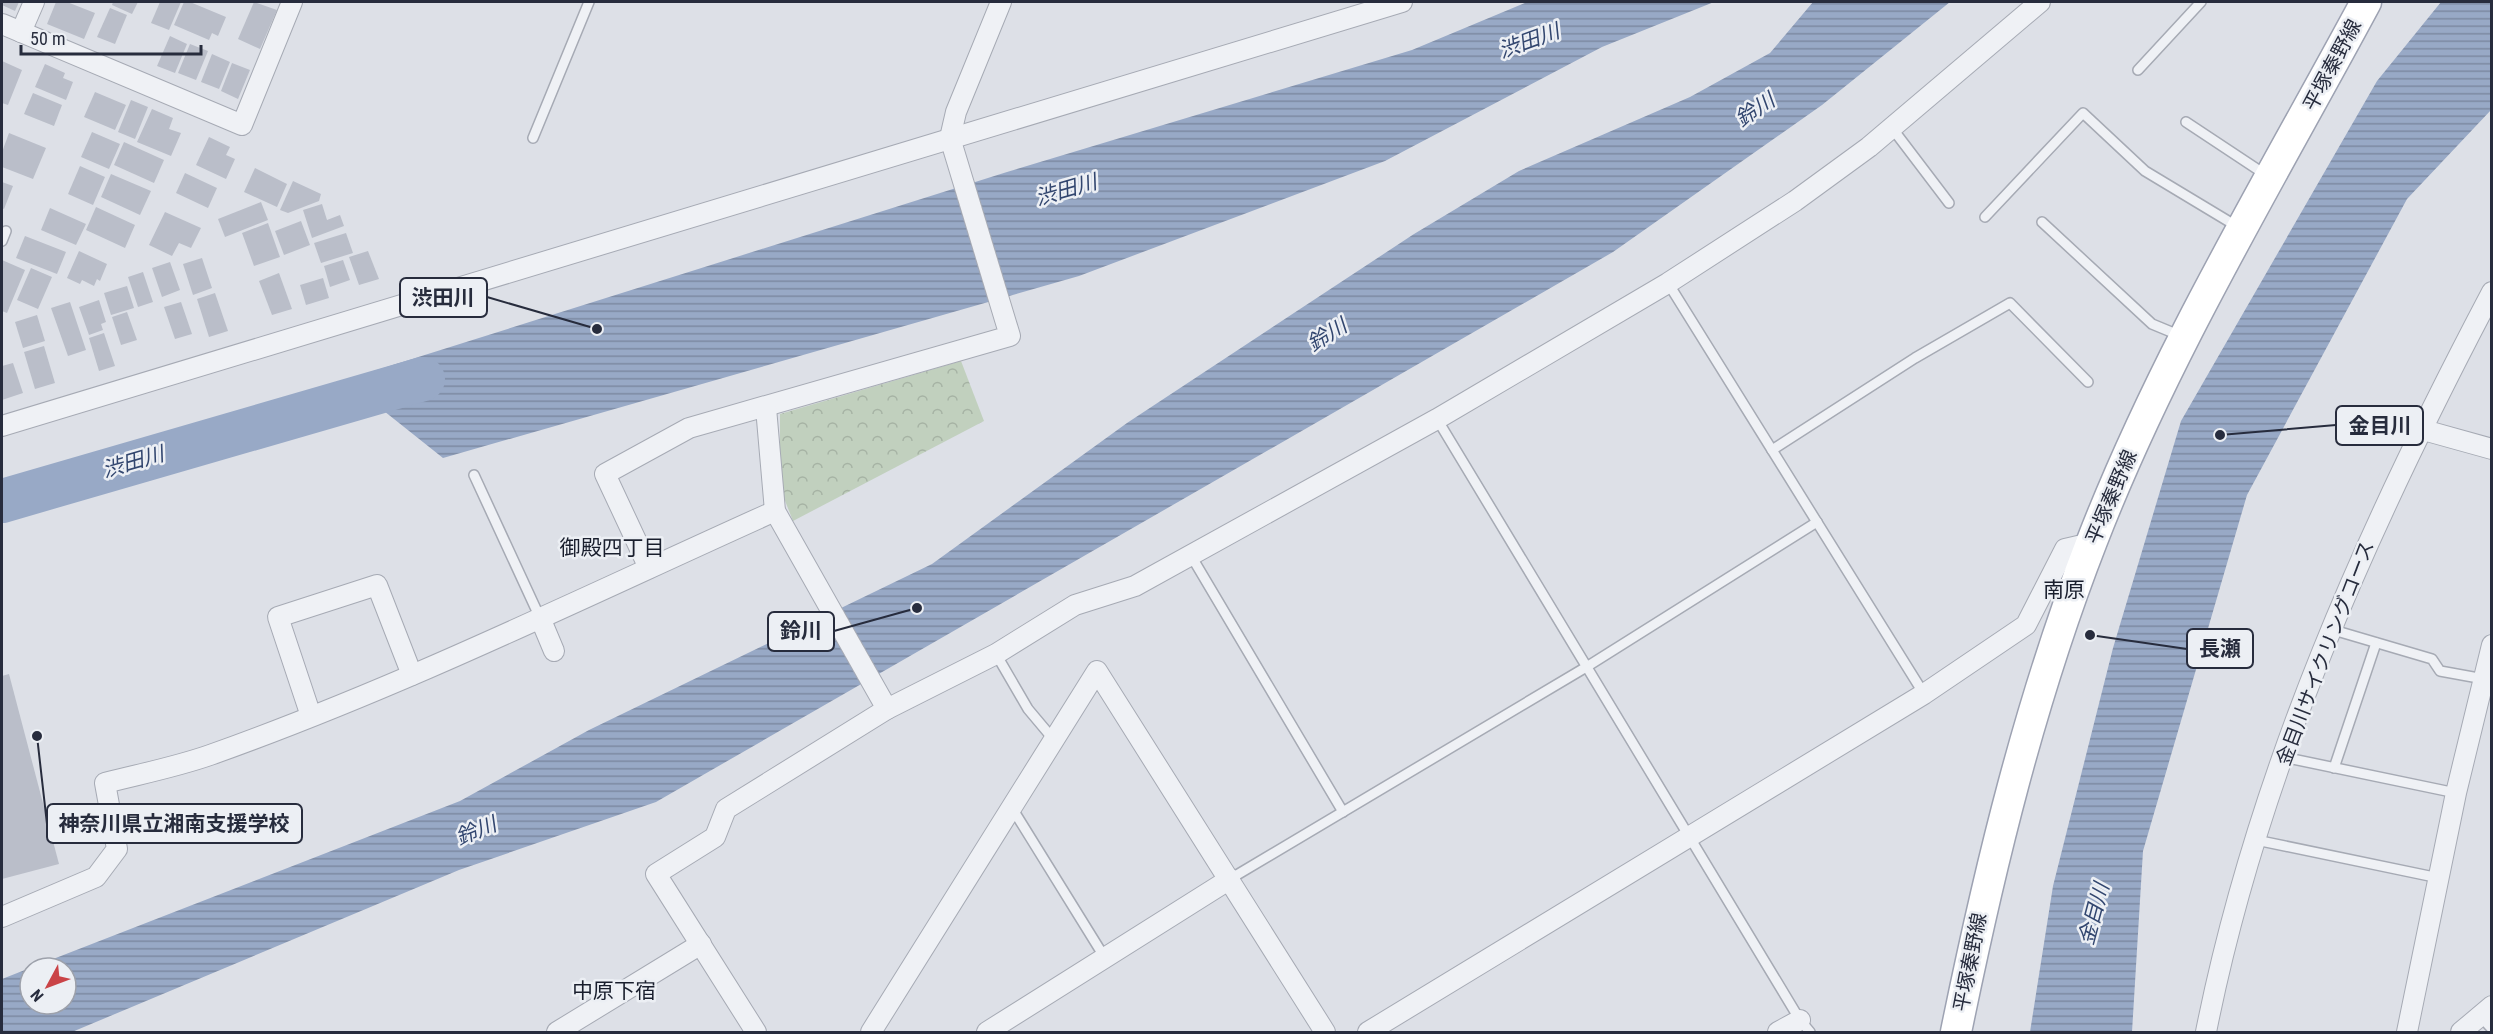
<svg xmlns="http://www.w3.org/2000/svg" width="2493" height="1034" font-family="'Roboto Condensed','Noto Sans JP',sans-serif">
	<defs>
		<pattern id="forest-crowns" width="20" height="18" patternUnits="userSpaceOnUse" patternTransform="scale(1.5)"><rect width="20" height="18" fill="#c1d0be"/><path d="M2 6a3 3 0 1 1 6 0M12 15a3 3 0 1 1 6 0" fill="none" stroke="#a6b3a4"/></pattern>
		<pattern id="water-rules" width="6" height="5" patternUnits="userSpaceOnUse" patternTransform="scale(1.5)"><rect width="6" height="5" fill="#98a9c6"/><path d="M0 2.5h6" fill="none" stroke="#7c8aa2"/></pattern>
	</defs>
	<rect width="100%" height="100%" fill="#dde0e7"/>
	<!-- forest -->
	<polygon fill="url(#forest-crowns)" points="961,361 984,421 793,521 780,488 780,414"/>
	<!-- water -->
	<g fill="url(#water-rules)">
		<polygon points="1527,2 1714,2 1602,47 1385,161 1079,276 443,458 345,380 1007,172 1412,50"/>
		<polygon points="1813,2 1950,2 1822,105 1613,252 656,802 459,870 72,1032 2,1032 2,979 30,968 30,1004 66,1004 66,968 30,968 460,801 589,730 932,564 1127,423 1414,234 1519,171 1690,97 1770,53"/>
		<polygon points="2441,2 2491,2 2491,110 2407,199 2247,495 2143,851 2132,1032 2030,1032 2053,886 2113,648 2181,421 2377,81"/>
	</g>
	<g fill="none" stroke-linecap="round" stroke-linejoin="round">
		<!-- river -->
		<polyline stroke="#98a9c6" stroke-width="44" points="2,501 423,379"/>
	</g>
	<!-- building -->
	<g fill="#babec9">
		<polygon points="2,2 19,2 15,11 2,5"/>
		<polygon points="56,2 67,2 95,13 84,39 47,24"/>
		<polygon points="113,2 138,2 132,14 112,5"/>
		<polygon points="160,2 181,2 169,30 151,23"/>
		<polygon points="184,2 190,2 226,17 218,36 212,33 209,40 174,25"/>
		<polygon points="254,2 277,10 260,49 238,39"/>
		<polygon points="110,8 127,15 115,44 97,37"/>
		<polygon points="170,36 187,44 175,73 157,66"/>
		<polygon points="190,44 208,51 196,80 178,73"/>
		<polygon points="212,54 230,62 219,89 201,82"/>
		<polygon points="2,61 22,70 8,105 2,103"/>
		<polygon points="232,63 250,70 238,99 221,91"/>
		<polygon points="45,64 65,73 63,78 73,82 66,100 35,87"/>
		<polygon points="95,92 126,105 115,130 84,117"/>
		<polygon points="33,93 62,105 54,126 24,114"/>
		<polygon points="131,100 148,107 135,139 118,132"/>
		<polygon points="152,109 173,118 169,129 181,133 171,156 137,142"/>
		<polygon points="92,132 120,144 109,169 81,157"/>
		<polygon points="9,133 46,148 33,179 2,167 2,152"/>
		<polygon points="209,137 230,147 226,155 235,159 226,179 196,165"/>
		<polygon points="124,142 164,160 154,183 114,165"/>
		<polygon points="80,166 105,177 93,205 68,194"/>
		<polygon points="255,168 287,184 277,207 244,192"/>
		<polygon points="185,173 217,188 208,208 176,193"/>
		<polygon points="111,174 151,191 140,215 101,197"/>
		<polygon points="293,181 321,194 319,201 288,213 280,210"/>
		<polygon points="2,182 13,186 4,209 2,208"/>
		<polygon points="261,202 268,220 225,237 218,219"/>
		<polygon points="322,204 327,220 340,215 344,226 312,238 303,210"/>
		<polygon points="96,207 135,225 125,248 86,230"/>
		<polygon points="50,208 86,224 76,245 41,230"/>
		<polygon points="165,212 201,228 191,248 179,243 172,256 149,245"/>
		<polygon points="301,221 310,245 284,255 275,231"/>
		<polygon points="268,223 280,257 254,266 242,233"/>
		<polygon points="346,233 353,253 321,263 314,243"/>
		<polygon points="25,236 66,252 57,274 16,258"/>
		<polygon points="79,251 107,264 100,281 97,279 94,286 82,280 80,284 67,278"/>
		<polygon points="368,251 379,279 359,285 349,257"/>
		<polygon points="202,258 212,288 193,295 183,264"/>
		<polygon points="2,260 25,270 7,313 2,311"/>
		<polygon points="343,260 350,280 330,287 324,266"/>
		<polygon points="170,262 180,290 162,297 152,268"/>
		<polygon points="31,268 52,277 38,309 17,300"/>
		<polygon points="143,272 153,302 138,307 128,277"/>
		<polygon points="279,273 292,309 272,315 259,281"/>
		<polygon points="323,278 329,298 306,305 300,285"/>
		<polygon points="127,286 134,308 111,315 104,293"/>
		<polygon points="215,293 228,331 209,337 197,299"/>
		<polygon points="99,300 106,322 101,324 103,330 89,335 79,307"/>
		<polygon points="70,302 86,350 68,356 51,308"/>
		<polygon points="181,302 192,334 175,339 164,307"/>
		<polygon points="127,312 137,340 121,345 112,317"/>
		<polygon points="37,315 45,341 23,348 15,322"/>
		<polygon points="104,333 115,366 99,371 89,338"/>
		<polygon points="44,346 55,383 35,389 24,352"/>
		<polygon points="13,363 23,393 2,400 2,366"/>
		<polygon points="9,674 59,864 2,879 2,676"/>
	</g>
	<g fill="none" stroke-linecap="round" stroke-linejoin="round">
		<!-- lane casing -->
		<g stroke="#a6aab4" stroke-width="12">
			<g id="lane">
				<polyline points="2138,70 2201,2"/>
				<polyline points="2186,122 2266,175"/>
				<polyline points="1892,128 1949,203"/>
				<polyline points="533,138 589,2"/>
				<polyline points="1985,217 2083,113 2145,171 2238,227"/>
				<polyline points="2042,222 2152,324 2181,336"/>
				<polyline points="2,241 6,231"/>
				<polyline points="1668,283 1924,694"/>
				<polyline points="1437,419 1800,1020 1810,1032"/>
				<polyline points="1772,450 1915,358 2010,303 2088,382"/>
				<polyline points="474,475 541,620"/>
				<polyline points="1190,554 1343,812"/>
				<polyline points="2330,629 2432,659 2440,671 2484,679"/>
				<polyline points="996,654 1028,709 1054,740"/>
				<polyline points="2283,757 2456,793"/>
				<polyline points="2334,768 2376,643"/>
				<polyline points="1012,808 1105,958"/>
				<polyline points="2256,840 2439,878"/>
				<polyline points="1230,879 1588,666 1817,522"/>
				<polyline points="2480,1016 2492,1029"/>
			</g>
		</g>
		<!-- street casing -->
		<g stroke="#a6aab4" stroke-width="22">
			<g id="street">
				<polyline points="2,24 242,125 292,2"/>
				<polyline points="21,32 34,2"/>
				<polyline points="2,426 1402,2"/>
				<polyline points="2420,429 2492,449"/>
				<polyline points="649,568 605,474 689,428 1010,336 950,138 956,112 1001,2"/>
				<polyline points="541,620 554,651"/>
				<polyline points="887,709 996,654 1075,605 1135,586 1437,419 1668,283 1795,201 1869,147 2040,2"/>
				<polyline points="311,716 278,617 377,585 412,675"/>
				<path d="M 2,917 L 96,877 L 117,849 L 105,783 C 140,774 176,767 210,755 C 404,686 588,595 775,511"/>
				<polyline points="557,1032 701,944"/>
				<polyline points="756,1032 656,874 715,837 726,809 887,709 775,511 766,408"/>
				<polyline points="871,1032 1097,671 1325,1032"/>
				<polyline points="987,1032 1230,879"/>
				<polyline points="1368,1032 1924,694 2026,625 2065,549 2091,543"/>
				<polyline points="1778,1032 1800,1020"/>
				<path d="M 2206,1032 C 2258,771 2368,527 2492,292"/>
				<polyline points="2407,1032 2456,793 2492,645"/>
				<polyline points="2461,1032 2492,1006"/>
			</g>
		</g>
		<!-- primary casing -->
		<g stroke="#9da2b2" stroke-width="33">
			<path id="primary" d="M 1956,1032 C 1990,866 2030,700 2092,541 C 2164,355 2272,177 2366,2"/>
		</g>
		<!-- lane -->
		<use href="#lane" stroke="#eff1f5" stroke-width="9"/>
		<!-- street -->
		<use href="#street" stroke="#eff1f5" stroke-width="20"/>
		<!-- primary -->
		<use href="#primary" stroke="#fff" stroke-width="30"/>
	</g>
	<g text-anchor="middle" stroke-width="5" stroke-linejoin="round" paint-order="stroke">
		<!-- street labels -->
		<g font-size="20" fill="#272c3d" stroke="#eceff4">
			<text transform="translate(2332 65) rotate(-62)" y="7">平塚秦野線</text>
			<text transform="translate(2111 497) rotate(-67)" y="7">平塚秦野線</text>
			<text transform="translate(2325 653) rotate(-69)" y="7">金目川サイクリングコース</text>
			<text transform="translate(1970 962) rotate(-79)" y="7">平塚秦野線</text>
		</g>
		<!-- water labels -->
		<g font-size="21" font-style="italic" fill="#32466f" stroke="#eceff4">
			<text transform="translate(1529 41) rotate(-20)" y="7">渋田川</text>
			<text transform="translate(1755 110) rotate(-34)" y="7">鈴川</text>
			<text transform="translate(1066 190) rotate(-16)" y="7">渋田川</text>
			<text transform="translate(1327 335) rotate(-32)" y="7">鈴川</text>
			<text transform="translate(133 462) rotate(-16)" y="7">渋田川</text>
			<text transform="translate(476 831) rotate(-22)" y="7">鈴川</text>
			<text transform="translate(2094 914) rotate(-75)" y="7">金目川</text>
		</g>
		<!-- neighbourhood labels -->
		<g font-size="21" fill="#191e2d" stroke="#eceff4">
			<text x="612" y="555">御殿四丁目</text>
			<text x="2064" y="597">南原</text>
			<text x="614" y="998">中原下宿</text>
		</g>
	</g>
	<!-- callouts -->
	<path fill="none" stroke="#272c3d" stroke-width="2" d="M597 329L487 297M2220 435L2336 425M917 608L834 631M2090 635L2187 649M37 736L47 824"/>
	<g fill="#272c3d" stroke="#eceff4" stroke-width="2">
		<circle cx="597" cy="329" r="6"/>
		<circle cx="2220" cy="435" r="6"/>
		<circle cx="917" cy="608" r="6"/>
		<circle cx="2090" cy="635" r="6"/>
		<circle cx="37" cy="736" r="6"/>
	</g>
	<g fill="#eceff4" stroke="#272c3d" stroke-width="2">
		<rect x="400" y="278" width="87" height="39" rx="6"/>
		<rect x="2336" y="406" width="87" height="39" rx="6"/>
		<rect x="768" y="612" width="66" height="39" rx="6"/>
		<rect x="2187" y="629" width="66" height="39" rx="6"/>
		<rect x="47" y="804" width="255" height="39" rx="6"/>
	</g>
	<g font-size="21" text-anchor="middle" font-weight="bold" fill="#272c3d">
		<text x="443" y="305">渋田川</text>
		<text x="2380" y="433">金目川</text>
		<text x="801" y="638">鈴川</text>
		<text x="2220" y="656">長瀬</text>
		<text x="174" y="831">神奈川県立湘南支援学校</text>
	</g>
	<!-- border -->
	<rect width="2493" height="1034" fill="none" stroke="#272c3d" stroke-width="6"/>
	<!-- north arrow -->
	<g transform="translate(48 986) rotate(229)"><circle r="28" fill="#eceff4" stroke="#9da1ab" stroke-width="1.5"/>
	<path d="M0-4.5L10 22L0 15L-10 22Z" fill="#ca4347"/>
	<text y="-9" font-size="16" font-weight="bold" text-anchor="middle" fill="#272c3d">N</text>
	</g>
	<!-- scale -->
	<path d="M21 45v9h180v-9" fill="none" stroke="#272c3d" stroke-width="3"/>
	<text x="30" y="45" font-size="18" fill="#272c3d" stroke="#eceff4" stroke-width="4.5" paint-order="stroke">50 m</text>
</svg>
